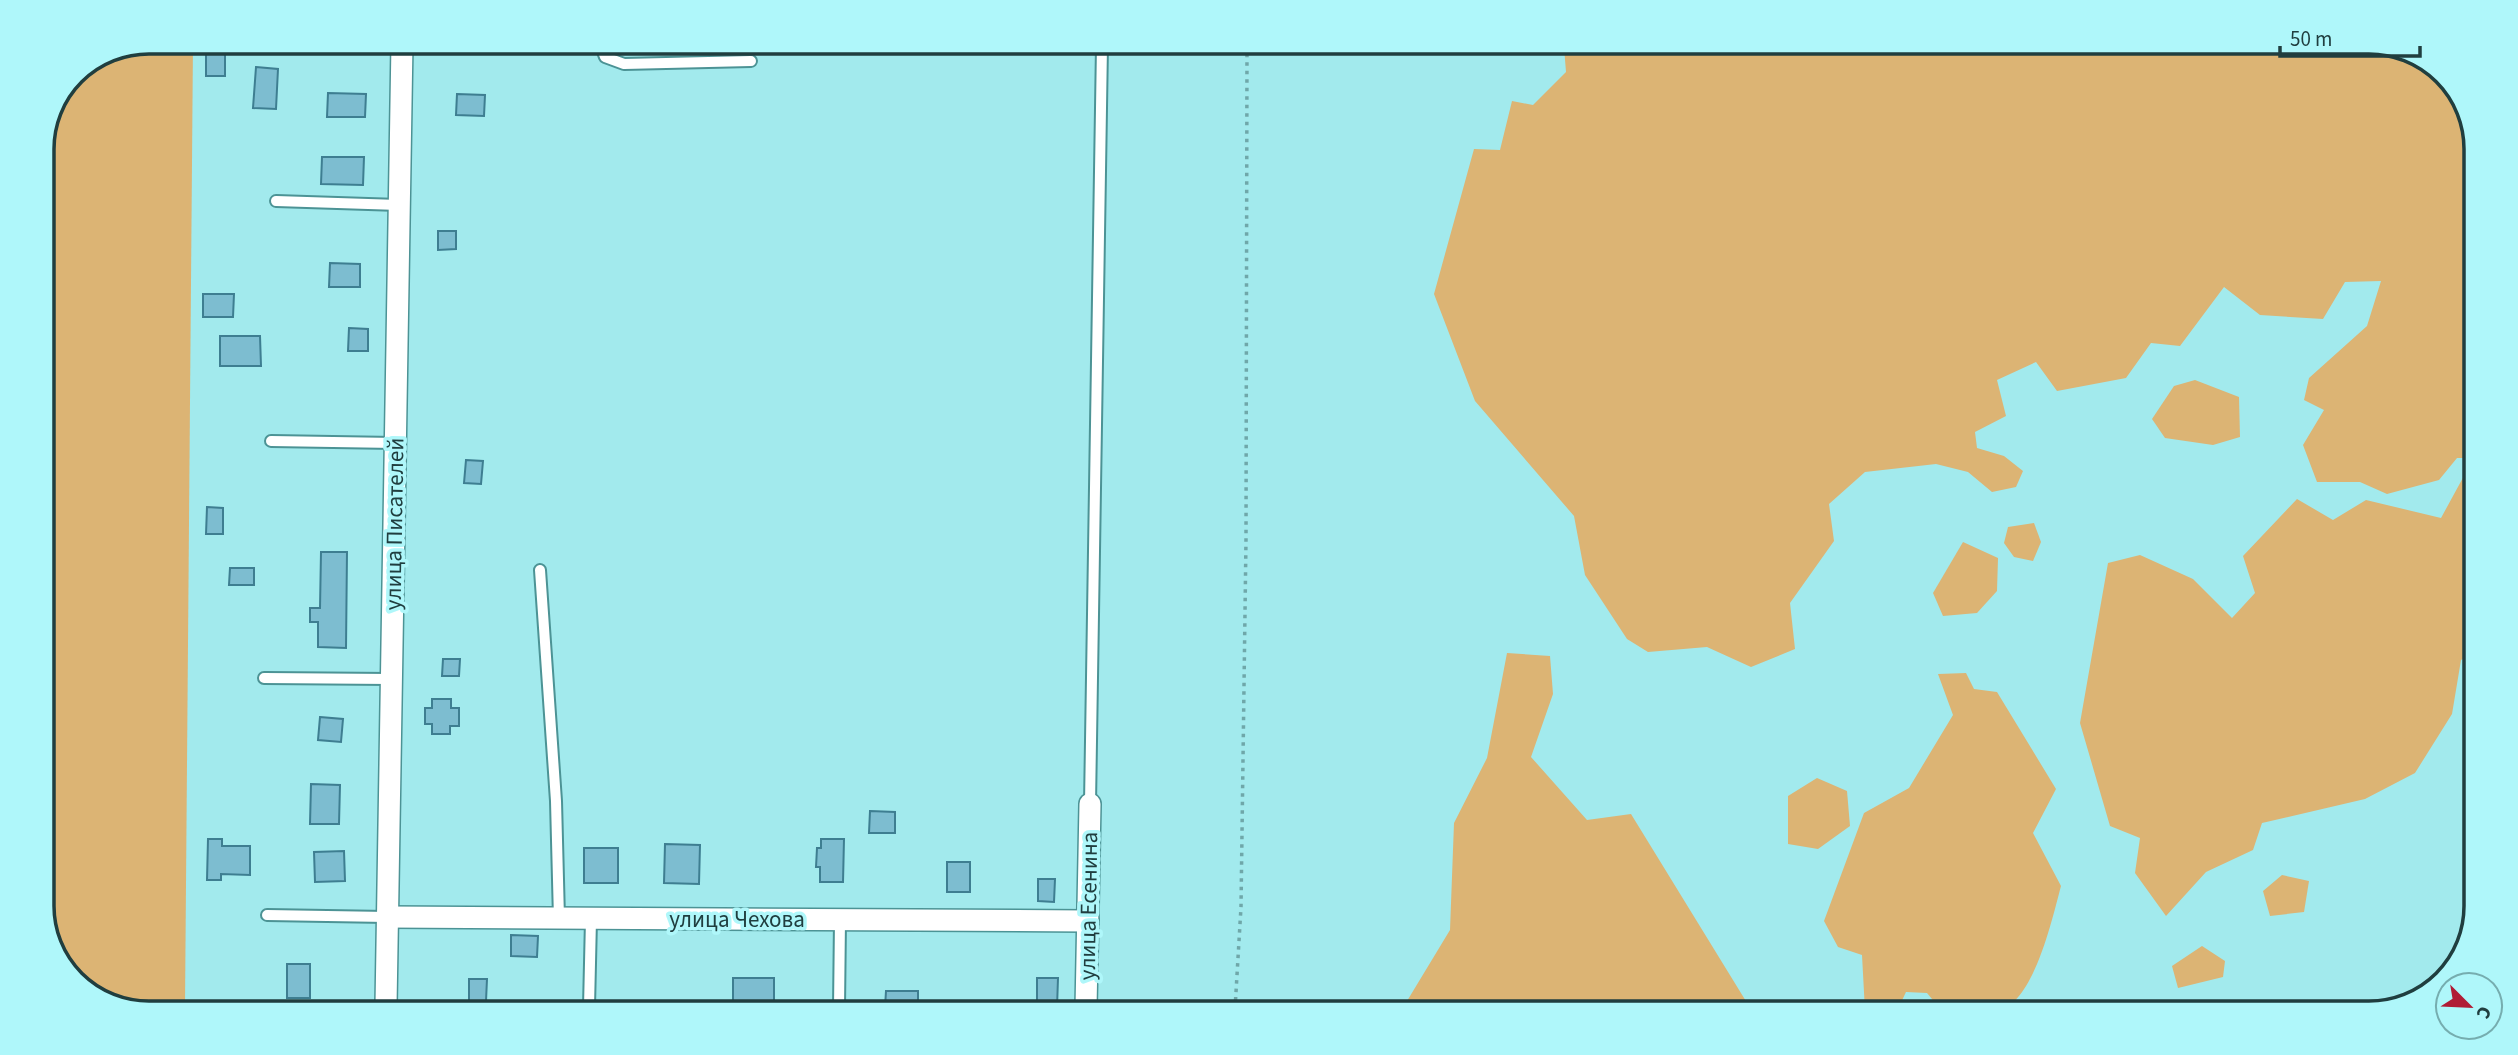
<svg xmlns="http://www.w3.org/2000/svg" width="2518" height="1055" font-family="'Source Sans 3',sans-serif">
	<rect width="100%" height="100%" fill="#a2eaed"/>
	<!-- green -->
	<g fill="#dcb474">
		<polygon points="149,42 193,42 185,1005 108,1005 64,971 42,913 42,142 74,73"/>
		<polygon points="1564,47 2410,50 2458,89 2476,142 2473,458 2457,458 2439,480 2387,494 2360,482 2317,482 2303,445 2324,410 2304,400 2309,378 2367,326 2381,281 2345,282 2323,319 2260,315 2224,287 2180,346 2151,343 2126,378 2057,391 2036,362 1997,380 2006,416 1975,432 1977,448 2004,456 2023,471 2016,487 1992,492 1968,472 1936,464 1865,472 1829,504 1834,541 1790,603 1795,649 1751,667 1707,647 1648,652 1627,639 1585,575 1574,516 1475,401 1434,294 1474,149 1500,150 1512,101 1533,105 1566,72"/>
		<polygon points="2195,380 2239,397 2240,437 2213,445 2165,438 2152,419 2174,386"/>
		<polygon points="2473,473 2471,655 2461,660 2452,714 2415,773 2365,799 2262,823 2253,850 2206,872 2166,916 2135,873 2140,838 2110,826 2080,723 2108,563 2140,555 2193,579 2232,618 2255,593 2243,556 2297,499 2333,520 2366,500 2441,518 2465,474"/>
		<polygon points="2034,523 2041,542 2033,561 2014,557 2004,543 2008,527"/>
		<polygon points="1963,542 1998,558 1997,591 1977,613 1943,616 1933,593"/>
		<polygon points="1507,653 1550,656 1553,694 1531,757 1587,820 1631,814 1752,1011 1405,1010 1404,1006 1450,930 1454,823 1487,758"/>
		<path d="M 1966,673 L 1974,689 L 1997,692 L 2056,789 L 2033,833 L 2061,886 C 2052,919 2034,1004 1996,1012 C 1980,1015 1959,1012 1942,1011 L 1927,993 L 1906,992 L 1897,1011 L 1865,1011 L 1862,955 L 1838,947 L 1824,921 L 1864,813 L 1909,788 L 1953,715 L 1938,674 Z"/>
		<polygon points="1817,778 1847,791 1850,826 1818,849 1788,844 1788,796"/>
		<polygon points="2282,875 2309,881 2304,912 2270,916 2263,891"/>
		<polygon points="2202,946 2225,961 2223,977 2178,988 2172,966"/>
	</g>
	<!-- building -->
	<g fill="#7dbdd0" stroke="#3e7e91" stroke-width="2">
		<rect x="206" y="48" width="19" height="28"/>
		<polygon points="256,67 278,69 276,109 253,108"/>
		<polygon points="328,93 366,94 365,117 327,117"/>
		<polygon points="457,94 485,95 484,116 456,115"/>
		<polygon points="322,157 364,157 363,185 321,184"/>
		<polygon points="438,231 456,231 456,249 438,250"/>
		<polygon points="330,263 360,264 360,287 329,287"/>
		<polygon points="203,294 234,294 233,317 203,317"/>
		<polygon points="349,328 368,329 368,351 348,351"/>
		<polygon points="220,336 260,336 261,366 220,366"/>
		<polygon points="466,460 483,461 481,484 464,483"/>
		<polygon points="207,507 223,508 223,534 206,534"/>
		<polygon points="321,552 347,552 346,648 318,647 318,622 310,622 310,608 320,608"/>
		<polygon points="230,568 254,568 254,585 229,585"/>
		<polygon points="443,659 460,659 459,676 442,676"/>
		<polygon points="432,699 451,699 451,708 459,708 459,726 450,726 450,734 432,734 432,724 425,724 425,708 432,708"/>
		<polygon points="320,717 343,719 341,742 318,740"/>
		<polygon points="311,784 340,785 339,824 310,824"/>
		<polygon points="870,811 895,812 895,833 869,833"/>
		<polygon points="208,839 222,839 222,846 250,846 250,875 221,874 221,880 207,880"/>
		<polygon points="821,839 844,839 843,882 820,882 820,867 816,867 817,848 821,848"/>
		<polygon points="665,844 700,845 699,884 664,883"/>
		<rect x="584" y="848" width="34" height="35"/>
		<polygon points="344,851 345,881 315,882 314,852"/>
		<rect x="947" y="862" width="23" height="30"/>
		<polygon points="1038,879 1055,879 1054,902 1038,901"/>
		<polygon points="511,935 538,936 537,957 511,956"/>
		<rect x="287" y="964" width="23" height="34"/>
		<rect x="733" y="978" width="41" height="26"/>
		<polygon points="1037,978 1058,978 1057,1008 1037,1008"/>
		<polygon points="469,979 487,979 486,1001 469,1001"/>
		<polygon points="886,991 918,991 918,1008 885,1008"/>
	</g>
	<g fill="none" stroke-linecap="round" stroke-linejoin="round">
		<!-- service casing -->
		<g stroke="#4c9395" stroke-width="14">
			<g id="service">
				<polyline points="600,44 605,57 624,64 751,61"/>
				<polyline points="276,201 399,205"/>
				<polyline points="271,441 395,443"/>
				<polyline points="540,570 556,801 559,919"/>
				<polyline points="264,678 391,679"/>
				<polyline points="1090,804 1102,45"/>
				<polyline points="267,915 387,917"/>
				<polyline points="589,1007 591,919"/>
				<polyline points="839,1008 840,920"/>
			</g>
		</g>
		<!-- minor casing -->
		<g stroke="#4c9395" stroke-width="24">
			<g id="minor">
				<polyline points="387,917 1088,921"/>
				<polyline points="386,1006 402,43"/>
				<polyline points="1086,1008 1090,804"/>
			</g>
		</g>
		<!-- path -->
		<polyline stroke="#6fa7a9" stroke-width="3.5" stroke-dasharray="3.5 5" stroke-linecap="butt" points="1235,1009 1241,907 1246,539 1247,46"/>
		<!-- service -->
		<use href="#service" stroke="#fff" stroke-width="10"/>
		<!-- minor -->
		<use href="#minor" stroke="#fff" stroke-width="21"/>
	</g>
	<g text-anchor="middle" stroke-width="7" stroke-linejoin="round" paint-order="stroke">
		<!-- street labels -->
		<g font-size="23" fill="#203e3f" stroke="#aff7fa">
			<text transform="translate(394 524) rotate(-89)" y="8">улица Писателей</text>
			<text transform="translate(1088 906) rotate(-89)" y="8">улица Есенина</text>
			<text x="737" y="927">улица Чехова</text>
		</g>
	</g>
	<!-- crop -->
	<path d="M0 0H2518V1055H0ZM149 54H2369A95 95 0 0 1 2464 149V906A95 95 0 0 1 2369 1001H149A95 95 0 0 1 54 906V149A95 95 0 0 1 149 54Z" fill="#aff7fa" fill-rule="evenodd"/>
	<path fill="none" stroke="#203e3f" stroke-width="3.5" d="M149 54H2369A95 95 0 0 1 2464 149V906A95 95 0 0 1 2369 1001H149A95 95 0 0 1 54 906V149A95 95 0 0 1 149 54Z"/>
	<!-- north arrow -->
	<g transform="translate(2469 1006) rotate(114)"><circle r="33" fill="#aff7fa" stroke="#76adaf" stroke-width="2"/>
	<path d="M0-5L12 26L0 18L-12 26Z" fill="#b01c35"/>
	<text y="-10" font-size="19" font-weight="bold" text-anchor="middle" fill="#203e3f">С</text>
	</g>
	<!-- scale -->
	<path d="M2280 46v10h140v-10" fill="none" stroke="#203e3f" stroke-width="3.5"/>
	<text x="2290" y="46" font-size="21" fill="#203e3f" stroke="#aff7fa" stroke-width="5" paint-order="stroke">50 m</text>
</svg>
